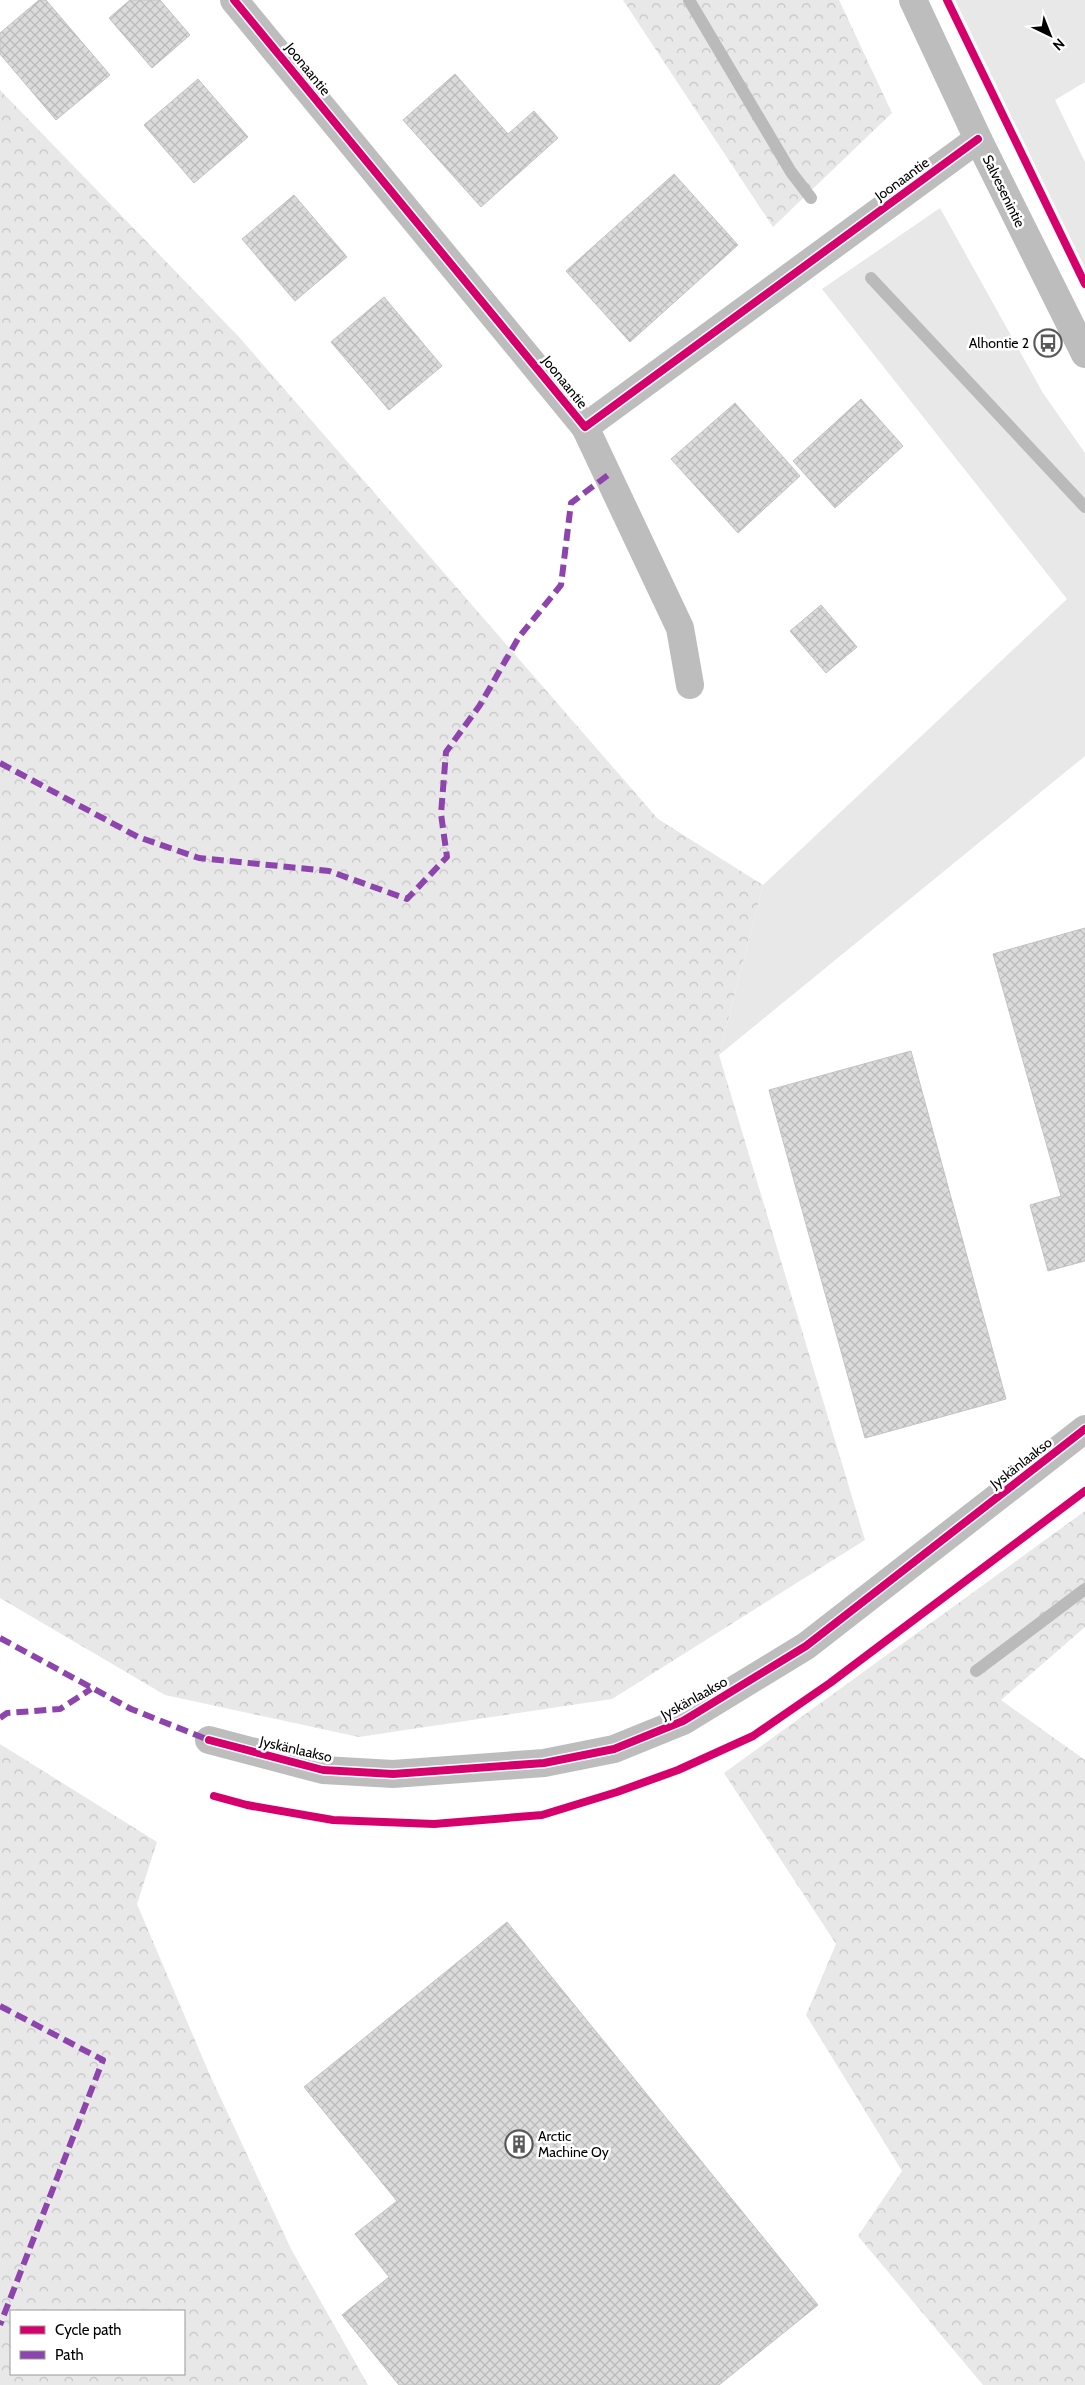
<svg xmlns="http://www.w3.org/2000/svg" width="1085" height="2385" font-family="Cabin,sans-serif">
	<defs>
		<pattern id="forest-crowns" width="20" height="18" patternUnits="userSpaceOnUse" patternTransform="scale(1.25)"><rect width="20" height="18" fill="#e8e8e8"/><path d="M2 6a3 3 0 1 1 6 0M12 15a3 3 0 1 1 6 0" fill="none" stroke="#c5c5c5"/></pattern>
		<pattern id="building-cross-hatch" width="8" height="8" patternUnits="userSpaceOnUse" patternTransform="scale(1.25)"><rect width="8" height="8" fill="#dbdbdb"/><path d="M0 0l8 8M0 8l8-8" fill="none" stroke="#bababa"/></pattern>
	</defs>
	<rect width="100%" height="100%" fill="#fff"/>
	<!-- green -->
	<g fill="#e8e8e8">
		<polygon points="955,0 1085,0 1085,82 1055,100 1085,162 1085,268"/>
		<polygon points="940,208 1043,393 1085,453 1085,756 719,1055 763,885 1067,599 822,289"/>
	</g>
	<!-- forest -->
	<g fill="url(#forest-crowns)" fill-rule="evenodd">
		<polygon points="623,0 839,0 892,113 773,227"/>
		<polygon points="0,90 239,337 658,819 763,885 719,1055 865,1540 612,1699 359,1737 165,1695 0,1598"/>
		<polygon points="1085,1511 1085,1627 1001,1700 1085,1760 1085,2385 983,2385 858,2236 902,2171 806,2015 836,1944 724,1773"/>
		<path d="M 0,1744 L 157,1842 L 137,1904 L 209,2073 L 291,2249 L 368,2385 L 0,2385 ZM 11,2311 L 184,2311 L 184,2374 L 11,2374 Z"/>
	</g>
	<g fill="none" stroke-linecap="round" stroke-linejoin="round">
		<!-- stream -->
		<g stroke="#bababa" stroke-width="12">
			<polyline points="689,0 791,172 811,198"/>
			<polyline points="871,278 1085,507"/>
			<polyline points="976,1671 1085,1589"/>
		</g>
	</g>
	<!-- building -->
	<g fill="url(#building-cross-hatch)" stroke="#c3c3c3">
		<polygon points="39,0 46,0 110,75 56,120 0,54 0,33"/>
		<polygon points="130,0 160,0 190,35 152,68 109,18"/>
		<polygon points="455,74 508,134 534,111 558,138 481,207 403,120"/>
		<polygon points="198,79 248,137 194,183 144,125"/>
		<polygon points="674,174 738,245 630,342 566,271"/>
		<polygon points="294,195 347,257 295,301 242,239"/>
		<polygon points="384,297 442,366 389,410 331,342"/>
		<polygon points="861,399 903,446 835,508 793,461"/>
		<polygon points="735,403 800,476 738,533 671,459"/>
		<polygon points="821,605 857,647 826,673 790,631"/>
		<polygon points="1085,928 1085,1261 1048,1271 1030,1205 1061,1196 993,954"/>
		<polygon points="911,1051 1006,1399 865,1438 769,1090"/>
		<polygon points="507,1922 818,2305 719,2385 399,2385 342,2315 389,2277 355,2234 397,2201 304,2087"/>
	</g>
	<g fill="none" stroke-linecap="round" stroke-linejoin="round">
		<!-- minor -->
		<g stroke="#bdbdbd" stroke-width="28">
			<polyline points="234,0 585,427 978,139"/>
			<polyline points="585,427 680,628 690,685"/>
			<polyline points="209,1740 323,1770 393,1774 544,1763 614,1749 683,1721 806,1646 1085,1429"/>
		</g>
		<!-- tertiary -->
		<polyline stroke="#bdbdbd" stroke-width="28" points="913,0 978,139 1085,354"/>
		<!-- quiet -->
		<g stroke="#8e44ad" stroke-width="6" stroke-dasharray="12 6" stroke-linecap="butt">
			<polyline points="0,763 138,837 199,858 329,871 407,899 447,857 441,814 446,752 480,705 519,637 561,585 571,503 608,475"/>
			<polyline points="0,1638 131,1709 209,1740"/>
			<polyline points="0,1718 7,1713 60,1709 91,1689"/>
			<polyline points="0,2006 103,2060 0,2325"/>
		</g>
		<!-- cycleway casing -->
		<g stroke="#fff" stroke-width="11">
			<g id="cycleway">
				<polyline points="234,0 585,427 978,139"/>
				<polyline points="947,0 1085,284"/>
				<polyline points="209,1740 323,1770 393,1774 544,1763 614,1749 683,1721 806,1646 1085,1429"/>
				<polyline points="214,1796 247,1805 333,1820 434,1824 542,1815 617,1792 678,1770 753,1736 830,1683 1085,1491"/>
			</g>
		</g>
		<!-- cycleway -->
		<use href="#cycleway" stroke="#d6006c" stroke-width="8"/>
	</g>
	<!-- icons -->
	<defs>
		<g id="bus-ring" transform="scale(1.4375)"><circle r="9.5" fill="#fff" stroke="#595959" stroke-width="1.5"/><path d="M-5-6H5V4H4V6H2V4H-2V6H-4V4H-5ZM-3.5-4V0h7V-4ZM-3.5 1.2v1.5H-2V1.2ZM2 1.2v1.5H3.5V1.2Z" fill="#595959"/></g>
		<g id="building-ring" transform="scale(1.4375)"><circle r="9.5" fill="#fff" stroke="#595959" stroke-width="1.5"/><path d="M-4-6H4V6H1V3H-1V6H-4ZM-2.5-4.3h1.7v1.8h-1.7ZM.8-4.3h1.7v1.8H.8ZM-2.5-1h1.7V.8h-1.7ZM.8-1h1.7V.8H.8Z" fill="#595959"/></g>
	</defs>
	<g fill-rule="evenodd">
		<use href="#bus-ring" x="1048" y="343"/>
		<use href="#building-ring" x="519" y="2144"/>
	</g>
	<g text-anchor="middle" stroke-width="5" stroke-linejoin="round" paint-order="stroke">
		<!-- street labels -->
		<g font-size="14" fill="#000" stroke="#fff">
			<text transform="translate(308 69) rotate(51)" y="5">Joonaantie</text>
			<text transform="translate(902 179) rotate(-36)" y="5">Joonaantie</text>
			<text transform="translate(1004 191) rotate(64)" y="5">Salvesenintie</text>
			<text transform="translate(565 382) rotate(51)" y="5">Joonaantie</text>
			<text transform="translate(1021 1463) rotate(-38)" y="5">Jyskänlaakso</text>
			<text transform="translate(694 1698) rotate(-29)" y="5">Jyskänlaakso</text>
			<text transform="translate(296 1749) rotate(13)" y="5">Jyskänlaakso</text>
		</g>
		<!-- poi labels -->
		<g font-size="14" fill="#000" stroke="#fff" text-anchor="end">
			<text x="1029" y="348">Alhontie 2</text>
			<text x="538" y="2141" text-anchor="start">Arctic<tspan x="538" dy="16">Machine Oy</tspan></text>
		</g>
	</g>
	<!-- legend -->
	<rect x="10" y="2310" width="175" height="65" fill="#ffffff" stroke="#999999"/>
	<rect x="20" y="2326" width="25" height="8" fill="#d6006c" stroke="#999999"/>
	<text x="55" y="2335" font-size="15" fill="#000000">Cycle path</text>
	<rect x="20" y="2351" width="25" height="8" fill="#8e44ad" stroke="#999999"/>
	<text x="55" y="2360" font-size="15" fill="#000000">Path</text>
	<!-- north arrow -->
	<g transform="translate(1050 35) rotate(137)" stroke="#ffffff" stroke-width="4" paint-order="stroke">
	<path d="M0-4L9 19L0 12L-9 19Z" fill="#000000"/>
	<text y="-8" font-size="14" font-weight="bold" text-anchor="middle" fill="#000000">N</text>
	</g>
</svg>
